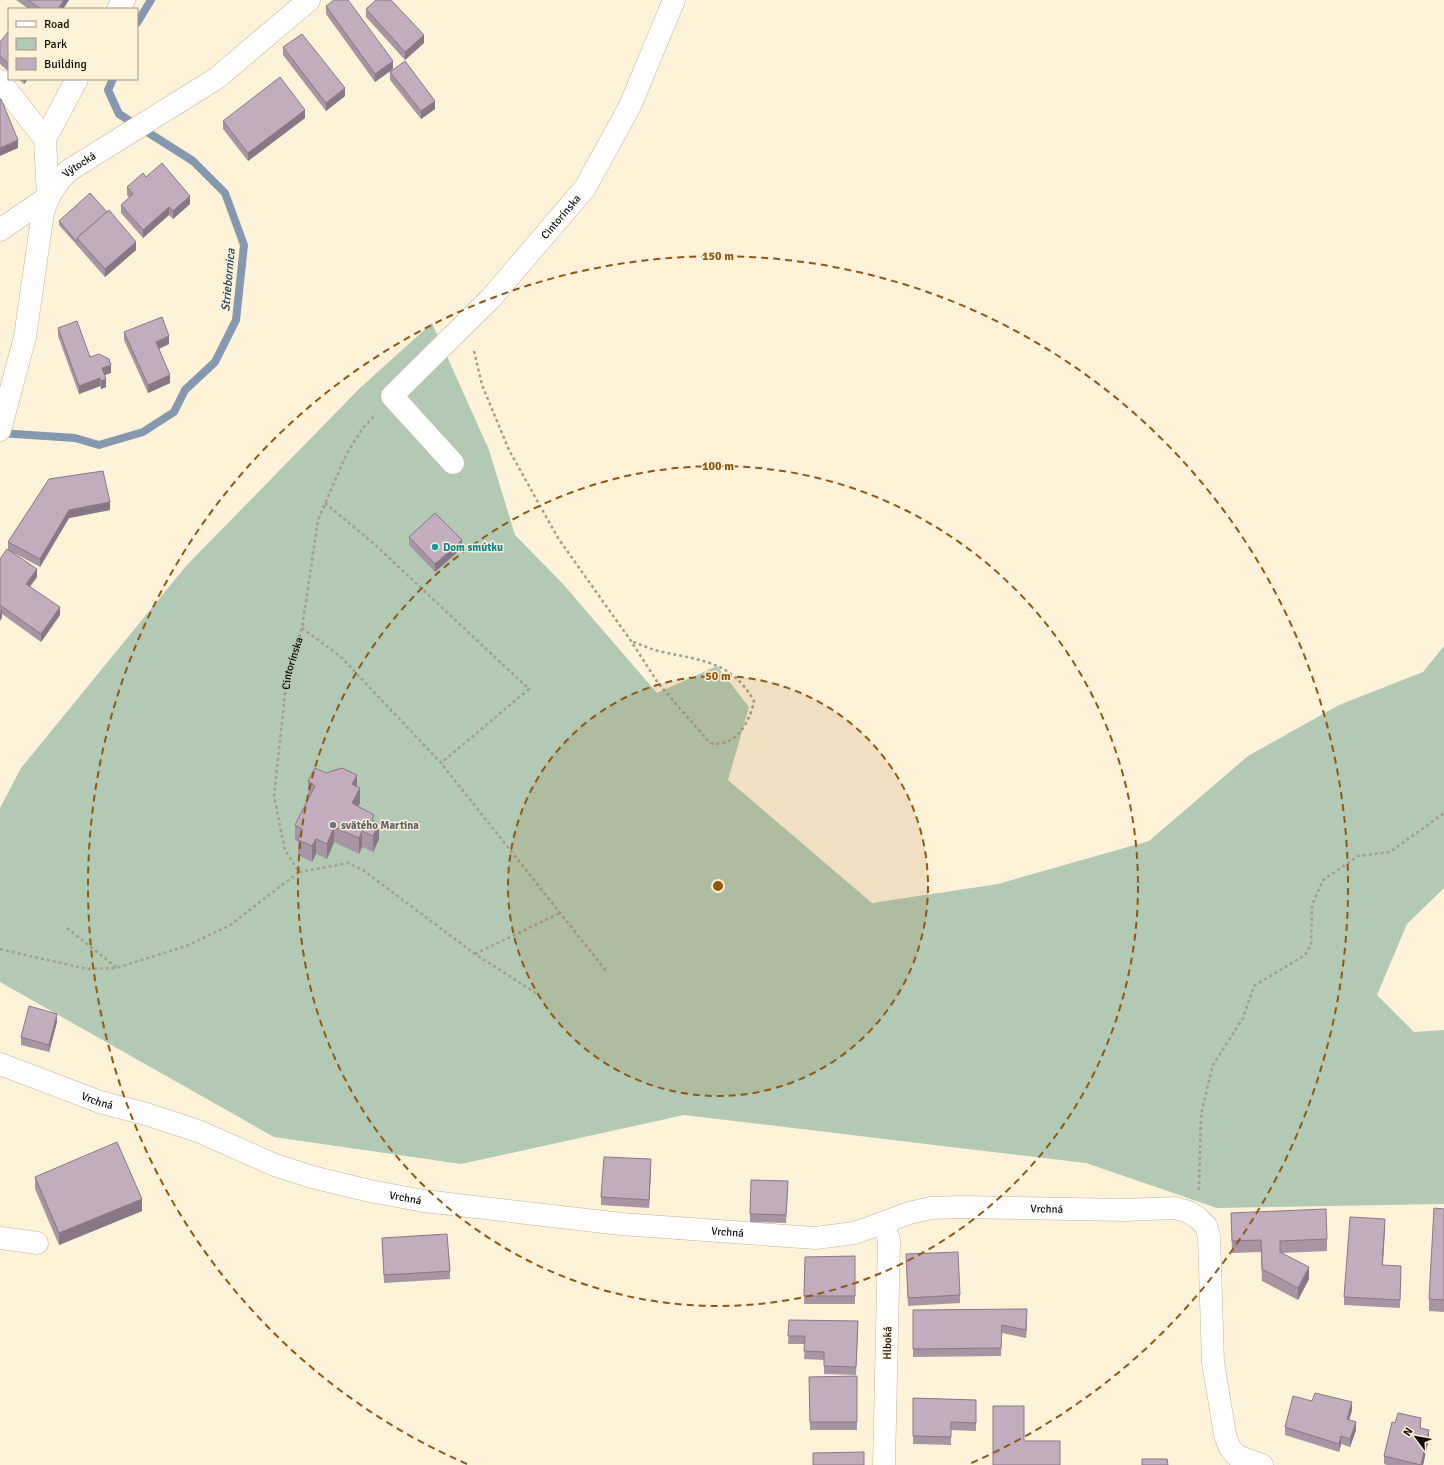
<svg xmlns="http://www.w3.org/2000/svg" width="1444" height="1465" font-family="Signika,sans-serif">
	<rect width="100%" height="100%" fill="#fef2d8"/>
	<!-- green -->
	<polygon fill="#b2cab3" points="432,323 489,450 515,535 563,584 657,693 717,666 749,707 728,780 872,903 998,884 1149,841 1248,756 1339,705 1423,672 1444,646 1444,888 1407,924 1377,995 1414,1032 1444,1030 1444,1204 1217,1208 1086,1163 684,1115 461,1164 274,1137 0,982 0,808 21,768 186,566 360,388"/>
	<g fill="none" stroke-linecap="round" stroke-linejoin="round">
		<!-- stream -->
		<g stroke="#8498af" stroke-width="8">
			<polyline points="137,23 151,0"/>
			<polyline points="0,433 75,438 99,445 143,432 174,412 185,390 215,362 236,320 244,245 225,193 193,161 119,114 108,90 113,79"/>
		</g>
		<!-- minor casing -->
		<g stroke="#c0b59c" stroke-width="23">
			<g id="minor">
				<polyline points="118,9 124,0"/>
				<polyline points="0,81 45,139"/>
				<polyline points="48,197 45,139 77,79"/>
				<polyline points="0,230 48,197"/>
				<path id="s2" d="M 0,430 L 25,337 L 43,212 C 48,195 56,183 68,171 L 217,78 L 309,0"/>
				<path id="s3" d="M 453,463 L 392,396 L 491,298 L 585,188 L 630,106 L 674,0"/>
				<path id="s4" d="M 0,1064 L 100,1102 L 146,1114 L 198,1131 L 275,1165 L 312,1177 L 370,1191 L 424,1201 L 621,1224 L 815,1238 L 855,1233 L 909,1213 L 931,1208 L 960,1207 L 1125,1210 L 1175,1208 L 1189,1212 L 1198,1218 L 1206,1226 L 1209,1236 L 1213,1362 L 1225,1435 L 1230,1448 L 1237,1456 L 1262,1465"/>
				<polyline points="883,1223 889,1240 884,1465"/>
				<polyline points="0,1238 37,1243"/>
			</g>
		</g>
		<!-- path -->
		<g stroke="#a69d8a" stroke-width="2.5" stroke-dasharray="3 3" stroke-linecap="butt">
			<path d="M 474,351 L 482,385 L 509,450 L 558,538 L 631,641 L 658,683 L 710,743 C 735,749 750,722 754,701 C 732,662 704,661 663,652 C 652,650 642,645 631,641"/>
			<polyline points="325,503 373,543 529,689 441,763"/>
			<polyline points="302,628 340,656 441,763 607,972"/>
			<polyline points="299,872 348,863 363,870 475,954 539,995"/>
			<polyline points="67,928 116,967"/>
			<path id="s1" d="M 0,949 L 87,969 L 116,968 L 186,946 L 229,926 L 299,872 L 285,850 L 274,796 L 287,675 L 302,628 L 318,520 L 347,453 L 363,428 L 376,414"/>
			<polyline points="475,954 560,913"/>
			<polyline points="1199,1190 1201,1114 1213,1065 1243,1018 1254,986 1305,955 1311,945 1312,905 1323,880 1358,856 1390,852 1444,813"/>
		</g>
		<!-- minor -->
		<use href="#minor" stroke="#fff" stroke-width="22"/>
	</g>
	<!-- wall -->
	<g fill="#a894a3">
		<polygon points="16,0 69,0 63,9 29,9"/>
		<polygon points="326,6 393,69 375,82 326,14"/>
		<polygon points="366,9 424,43 405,60 366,17"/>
		<polygon points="9,31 9,72 0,64 0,42"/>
		<polygon points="283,47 345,96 326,111 283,55"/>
		<polygon points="390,72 435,109 421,119 390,80"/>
		<polygon points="18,79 28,79 24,84"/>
		<polygon points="305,118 248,161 223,129 223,121"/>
		<polygon points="146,177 190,204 173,219 169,215 143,238 121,213 121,205 129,198 127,195 127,187"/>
		<polygon points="59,221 136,250 105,277 59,225"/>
		<polygon points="58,328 90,357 111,373 104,375 106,387 101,389 100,386 79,394 58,336"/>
		<polygon points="124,332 169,344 159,349 170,383 148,393 124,340"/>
		<polygon points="49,479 110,510 69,518 40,567 14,553 37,577 30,586 60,615 41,642 2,614 2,617 0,621 0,559 8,549 8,542"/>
		<polygon points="409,537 462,548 435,572 409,545"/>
		<polygon points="326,773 357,786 360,803 358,806 374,821 379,839 373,852 362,847 359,854 334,842 327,859 316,854 312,862 298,855 298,842 295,840 295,825 309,798 308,797 308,781"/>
		<polygon points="57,1022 49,1052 21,1045 21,1037"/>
		<polygon points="651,1167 649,1208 601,1205 601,1197"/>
		<polygon points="35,1177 142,1211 59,1245 35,1189"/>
		<polygon points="788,1189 786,1223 750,1222 750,1214"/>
		<polygon points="1444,1209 1444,1312 1429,1311 1429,1299"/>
		<polygon points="1231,1213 1327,1239 1327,1251 1282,1253 1309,1279 1298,1300 1262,1281 1261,1252 1232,1253"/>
		<polygon points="1385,1227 1383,1265 1401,1274 1400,1308 1344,1305 1344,1297"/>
		<polygon points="382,1238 450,1271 450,1279 384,1283"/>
		<polygon points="906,1254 960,1295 960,1303 908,1306"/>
		<polygon points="855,1256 855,1304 804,1304 805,1257"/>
		<polygon points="913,1310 1027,1317 1026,1338 1002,1333 1001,1356 913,1357"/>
		<polygon points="789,1320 858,1329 856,1375 824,1374 824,1360 804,1359 805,1344 788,1344"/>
		<polygon points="857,1376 857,1430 810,1430 809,1377"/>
		<polygon points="913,1398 976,1400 976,1431 951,1430 951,1445 913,1444"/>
		<polygon points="1352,1410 1349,1420 1356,1430 1350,1447 1341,1444 1339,1452 1285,1435 1285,1427"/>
		<polygon points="1421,1426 1421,1428 1429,1438 1423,1465 1387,1465 1384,1464 1384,1456"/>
	</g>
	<!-- shaded-wall -->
	<g fill="#887885">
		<polygon points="64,0 69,0 63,9 58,9"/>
		<polygon points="424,35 424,43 405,60 405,52"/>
		<polygon points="393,61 393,69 375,82 375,74"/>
		<polygon points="24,79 28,79 24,84"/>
		<polygon points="345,88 345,96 326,111 326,103"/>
		<polygon points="435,101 435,109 421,119 421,111"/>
		<polygon points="305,110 305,118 248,161 248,153"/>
		<polygon points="18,140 18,148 0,156 0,148"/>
		<polygon points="190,196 190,204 173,219 173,211"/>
		<polygon points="169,207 169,215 143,238 143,230"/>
		<polygon points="136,242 136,250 105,277 105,269"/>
		<polygon points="169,336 169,344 156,350 156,342"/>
		<polygon points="111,365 111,373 102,376 102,368"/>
		<polygon points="170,375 170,383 148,393 148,385"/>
		<polygon points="100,378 100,386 79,394 79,386"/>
		<polygon points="106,379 106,387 101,389 101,381"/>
		<polygon points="110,502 110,510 69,518 40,567 40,559 69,510"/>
		<polygon points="462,540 462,548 435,572 435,564"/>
		<polygon points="37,569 37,577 26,592 26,584"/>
		<polygon points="60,607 60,615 41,642 41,634"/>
		<polygon points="2,609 2,617 0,621 0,613"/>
		<polygon points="357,775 357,791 352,784"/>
		<polygon points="360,788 360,803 352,818 352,803"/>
		<polygon points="379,823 379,839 373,852 373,836"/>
		<polygon points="334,827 334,842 327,859 327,844"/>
		<polygon points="362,831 362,847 359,854 359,838"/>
		<polygon points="316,839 316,854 312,862 312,846"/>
		<polygon points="57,1014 57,1022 49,1052 49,1045"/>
		<polygon points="651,1159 651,1167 649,1208 649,1200"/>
		<polygon points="142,1199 142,1211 59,1245 59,1233"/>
		<polygon points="1385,1219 1385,1227 1382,1273 1382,1265"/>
		<polygon points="1309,1267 1309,1279 1298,1300 1298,1288"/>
		<polygon points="1027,1309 1027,1317 1026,1338 1026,1330"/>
		<polygon points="1352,1402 1352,1410 1347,1427 1347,1419"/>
		<polygon points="1356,1422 1356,1430 1350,1447 1350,1439"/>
		<polygon points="1429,1430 1429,1438 1423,1465 1421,1465"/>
		<polygon points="1341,1436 1341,1444 1339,1452 1339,1444"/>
	</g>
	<!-- building -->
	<g fill="#c3acbe" stroke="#887885">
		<polygon points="28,0 64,0 58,9 41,9"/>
		<polygon points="334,0 348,0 393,61 375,74 326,6"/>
		<polygon points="376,0 391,0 424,35 405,52 366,9"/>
		<polygon points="9,31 9,64 0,56 0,42"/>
		<polygon points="302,34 345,88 326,103 283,47"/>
		<polygon points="405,61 435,101 421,111 390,72"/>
		<polygon points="280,77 305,110 248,153 223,121"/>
		<polygon points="0,99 1,99 18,140 0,148"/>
		<polygon points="162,163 190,196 173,211 169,207 143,230 121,205 133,194 127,187 143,173 146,177"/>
		<polygon points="90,193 107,212 77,238 77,242 59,221"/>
		<polygon points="109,210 136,242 105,269 77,238"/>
		<polygon points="162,317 169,336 156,342 170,375 148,385 124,332"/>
		<polygon points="77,321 90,357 99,354 109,359 111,365 102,368 106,379 101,381 100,378 79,386 58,328"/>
		<polygon points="103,471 110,502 69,510 40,559 8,542 49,479"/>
		<polygon points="435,513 462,540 435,564 409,537"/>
		<polygon points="7,549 37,569 26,584 60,607 41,634 0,605 0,559"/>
		<polygon points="315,768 326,773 342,768 357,775 352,784 360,788 352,803 374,815 372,820 379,823 373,836 362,831 359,838 334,827 327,844 316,839 312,846 298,840 302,829 295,825 315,786 308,781"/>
		<polygon points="29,1006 57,1014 49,1045 21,1037"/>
		<polygon points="117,1142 142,1199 59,1233 35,1177"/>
		<polygon points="604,1157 651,1159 649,1200 601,1197"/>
		<polygon points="751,1180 788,1181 786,1215 750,1214"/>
		<polygon points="1434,1208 1444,1209 1444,1300 1429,1299"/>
		<polygon points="1326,1209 1327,1239 1280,1241 1280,1252 1309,1267 1298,1288 1262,1269 1261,1240 1232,1241 1231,1213"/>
		<polygon points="1350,1217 1385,1219 1382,1265 1401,1266 1400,1300 1344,1297"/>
		<polygon points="447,1234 450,1271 384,1275 382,1238"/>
		<polygon points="958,1252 960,1295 908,1298 906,1254"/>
		<polygon points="855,1256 855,1296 804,1296 805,1257"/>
		<polygon points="1027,1309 1026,1330 1002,1325 1001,1348 913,1349 913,1310"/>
		<polygon points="789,1320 858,1321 856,1367 824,1366 824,1352 804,1351 805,1336 788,1336"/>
		<polygon points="857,1376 857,1422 810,1422 809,1377"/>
		<polygon points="1315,1393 1352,1402 1347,1419 1356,1422 1350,1439 1341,1436 1339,1444 1285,1427 1293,1396 1312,1401"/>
		<polygon points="913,1398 976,1400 976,1423 951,1422 951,1437 913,1436"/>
		<polygon points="993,1406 1024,1406 1024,1441 1060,1441 1060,1465 993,1465"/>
		<polygon points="1398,1413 1421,1418 1420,1428 1429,1430 1421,1465 1384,1456 1392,1422 1395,1423"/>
		<polygon points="864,1452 864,1465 813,1465 813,1453"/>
		<polygon points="1142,1459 1167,1459 1168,1465 1142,1465"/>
	</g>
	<!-- distance rings -->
	<circle cx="718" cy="886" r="210" fill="#905711" fill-opacity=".12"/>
	<g fill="none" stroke="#905711" stroke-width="2" stroke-dasharray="7 5">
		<circle cx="718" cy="886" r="210"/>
		<circle cx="718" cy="886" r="420"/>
		<path d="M467 1464A630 630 0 1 1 969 1464"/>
	</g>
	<!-- markers -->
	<circle fill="#0f9aa8" stroke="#fef2d8" stroke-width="1.5" cx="435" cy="547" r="4"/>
	<circle fill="#6b7280" stroke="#fef2d8" stroke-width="1.5" cx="333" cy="825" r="4"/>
	<g text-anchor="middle" stroke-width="3" stroke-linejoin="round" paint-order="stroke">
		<!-- street labels -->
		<g font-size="11" fill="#110d05" stroke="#fef2d8">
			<text dy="4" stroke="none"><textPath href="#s2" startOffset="284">Výtocká</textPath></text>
			<text dy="4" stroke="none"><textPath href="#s3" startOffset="337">Cintorínska</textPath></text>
			<text dy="4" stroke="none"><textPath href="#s1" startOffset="543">Cintorínska</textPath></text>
			<text dy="4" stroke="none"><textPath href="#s4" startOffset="104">Vrchná</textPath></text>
			<text dy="4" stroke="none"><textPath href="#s4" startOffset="428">Vrchná</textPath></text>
			<text dy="4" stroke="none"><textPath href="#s4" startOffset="1076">Vrchná</textPath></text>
			<text dy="4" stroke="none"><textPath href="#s4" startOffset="752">Vrchná</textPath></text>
			<text transform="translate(887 1343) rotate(-89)" y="4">Hlboká</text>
		</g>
		<!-- culture labels -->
		<g font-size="11" font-weight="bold" fill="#0d838f" stroke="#fef2d8" text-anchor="start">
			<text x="443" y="551">Dom smútku</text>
		</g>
		<!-- worship labels -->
		<g font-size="11" font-weight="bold" fill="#5b616d" stroke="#fef2d8" text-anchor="start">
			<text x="341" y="829">svätého Martina</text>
		</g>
		<!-- water labels -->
		<g font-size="12" font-style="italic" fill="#17385a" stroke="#fef2d8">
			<text transform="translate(228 280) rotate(-85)" y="4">Striebornica</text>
		</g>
	</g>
	<circle cx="718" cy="886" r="6" fill="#905711" stroke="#fef2d8" stroke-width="2"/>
	<g font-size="12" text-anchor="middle" font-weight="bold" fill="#905711" stroke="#fef2d8" stroke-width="3" stroke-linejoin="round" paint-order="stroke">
		<text x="718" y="260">150 m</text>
		<text x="718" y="470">100 m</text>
		<text x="718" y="680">50 m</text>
	</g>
	<!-- legend -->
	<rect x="8" y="8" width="130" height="72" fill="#fef2d8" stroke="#9f9684"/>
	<rect x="16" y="21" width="20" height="6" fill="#ffffff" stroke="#9f9684"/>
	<text x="44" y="28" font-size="12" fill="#110d05">Road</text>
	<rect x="16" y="38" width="20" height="12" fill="#b2cab3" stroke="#9f9684"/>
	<text x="44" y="48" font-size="12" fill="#110d05">Park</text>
	<rect x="16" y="58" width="20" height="12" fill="#c3acbe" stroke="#9f9684"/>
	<text x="44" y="68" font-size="12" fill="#110d05">Building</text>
	<!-- north arrow -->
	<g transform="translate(1416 1437) rotate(302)" stroke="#fef2d8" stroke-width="3" paint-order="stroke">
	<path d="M0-3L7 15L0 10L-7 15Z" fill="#110d05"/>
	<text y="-6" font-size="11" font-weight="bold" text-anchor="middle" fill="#110d05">N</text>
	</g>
</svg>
